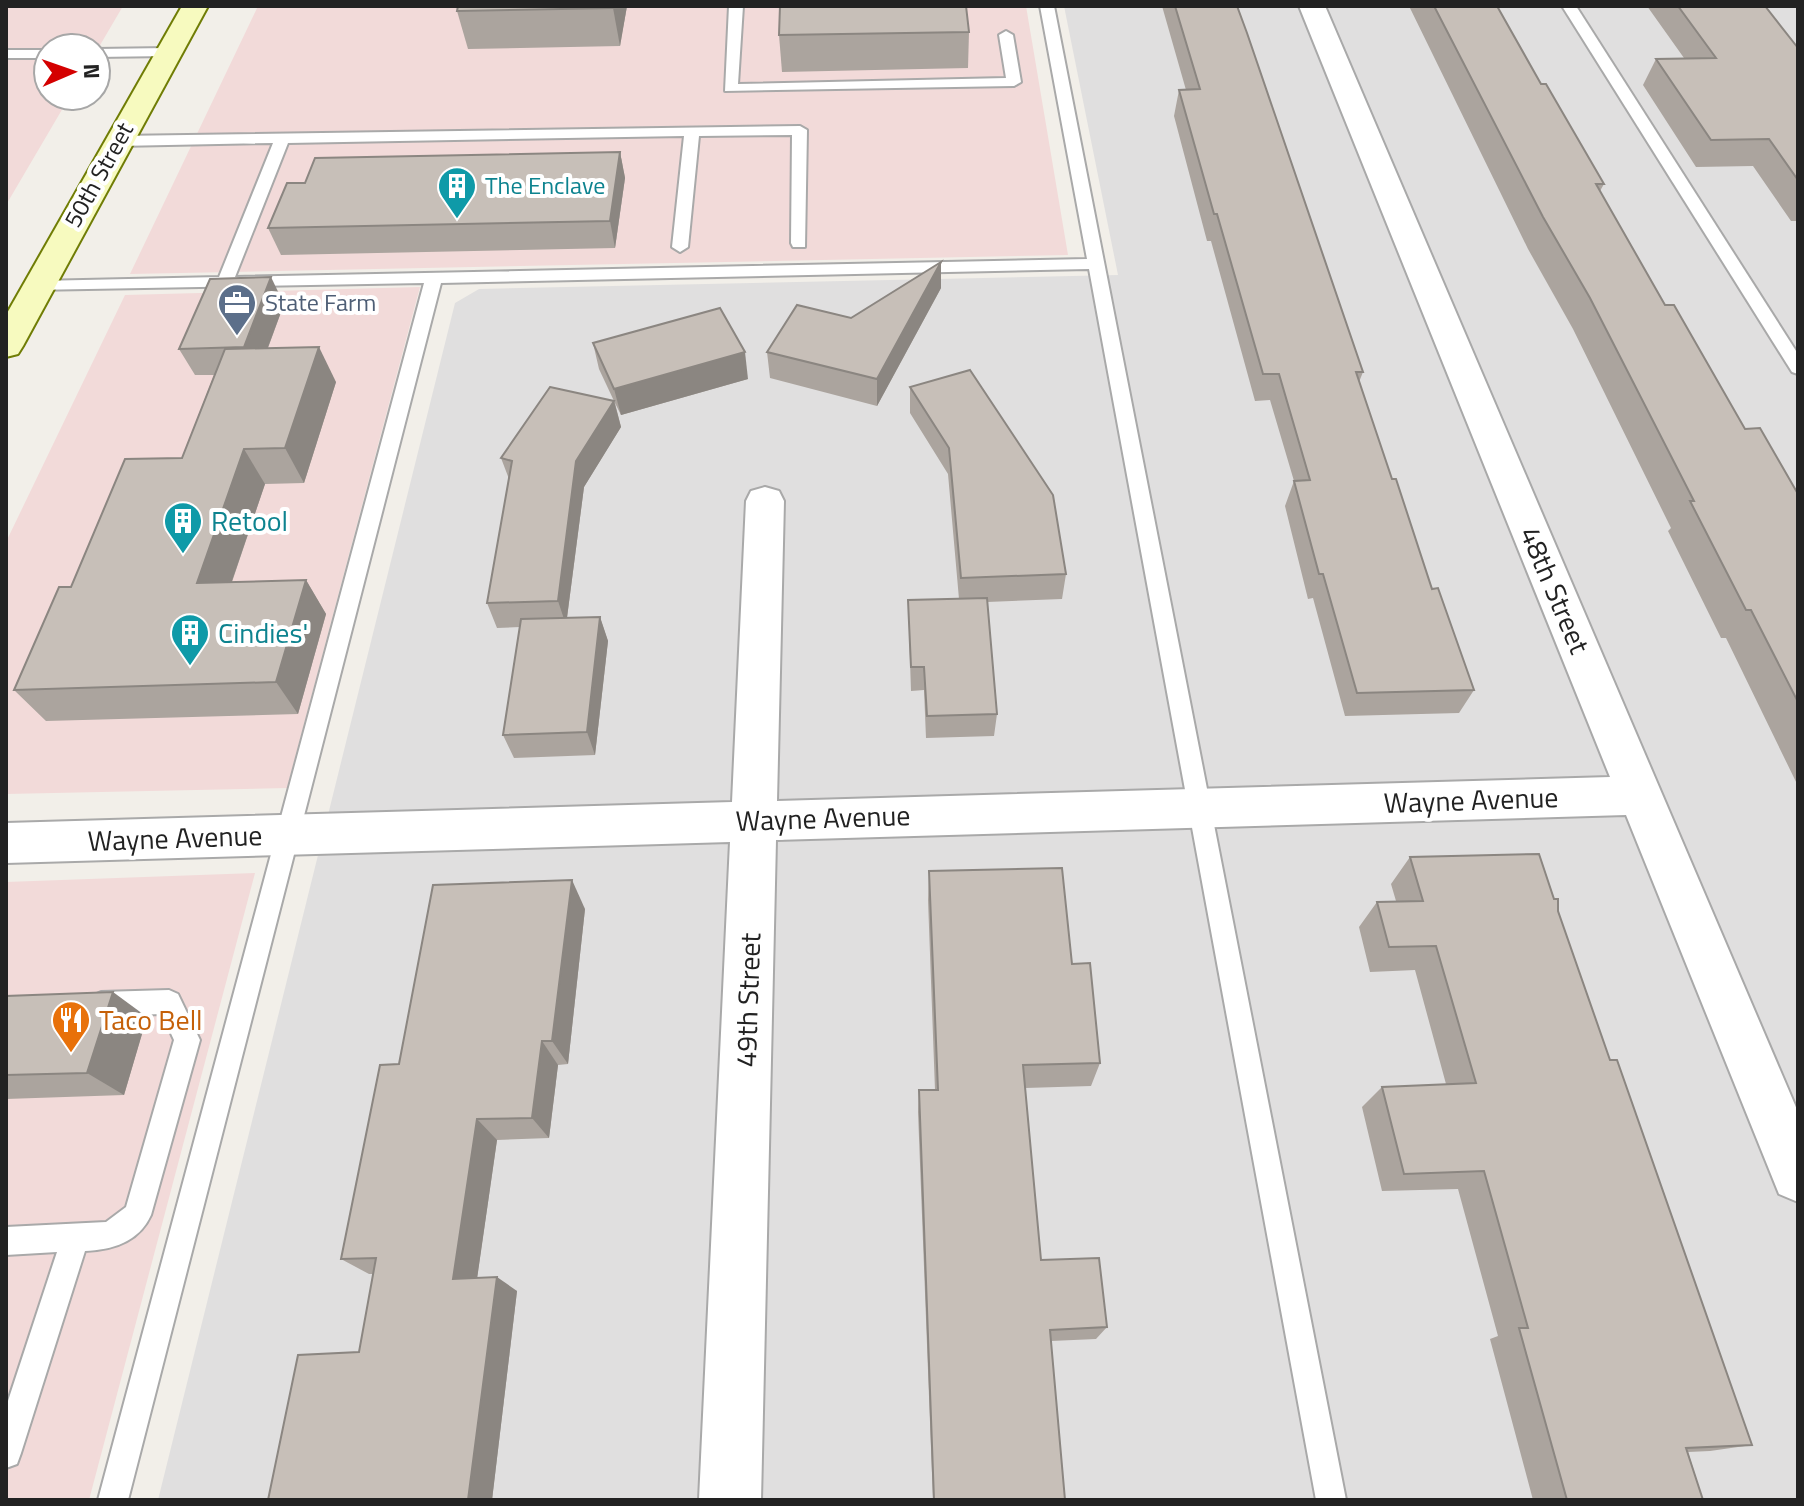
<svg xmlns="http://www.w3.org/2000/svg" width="1804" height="1506" font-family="'Titillium Web',sans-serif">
	<rect width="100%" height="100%" fill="#f2efe9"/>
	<!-- residential -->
	<polygon fill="#e0dfdf" points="1064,6 1798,6 1798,1500 158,1500 455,303 479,289 1118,275"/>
	<!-- commercial -->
	<g fill="#f2dad9">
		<polygon points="6,6 123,6 96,52 96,48 48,48 48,96 70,96 6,205"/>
		<polygon points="258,6 1026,6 1068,255 130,274"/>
		<polygon points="420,287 287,788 6,794 6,542 125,295"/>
		<polygon points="255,873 89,1500 6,1500 6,882"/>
	</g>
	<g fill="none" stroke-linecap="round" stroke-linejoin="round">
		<!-- lane casing -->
		<g stroke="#a9a9a9" stroke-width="4">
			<g id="lane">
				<polygon points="729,6 743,6 738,84 1006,78 999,35 1006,31 1013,35 1021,82 1014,86 725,91"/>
				<polygon points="1040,6 1054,6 1346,1500 1316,1500 1089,269 441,283 128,1500 98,1500 424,283 32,290 30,286 38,281 219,277 273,143 118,146 110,141 118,136 800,126 807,130 805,247 793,247 791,243 792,135 699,136 688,247 680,252 672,247 684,136 288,143 235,277 1087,259"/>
				<polygon points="1562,6 1576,6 1798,354 1798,374 1792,372"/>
				<polygon points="96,49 168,48 175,52 168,56 96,57"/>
				<rect x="6" y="50" width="42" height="8"/>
				<path d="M 169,990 L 178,994 L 200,1040 L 151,1215 C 139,1242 112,1250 85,1251 L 21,1453 L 17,1464 L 6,1468 L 6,1407 L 57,1252 L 6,1255 L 6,1227 L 106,1222 L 126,1207 L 174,1040 L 162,1014 L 101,1016 L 92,1012 L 89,1004 L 92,996 L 101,992 Z"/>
			</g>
		</g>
		<!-- street casing -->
		<g stroke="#a9a9a9" stroke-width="4">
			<polygon id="street" points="1299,6 1325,6 1798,1112 1798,1202 1779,1194 1626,815 776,840 761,1500 699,1500 730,842 6,863 6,823 732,802 746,501 751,491 765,487 779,491 784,501 777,801 1610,777"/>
		</g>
		<!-- secondary casing -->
		<g stroke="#707d05" stroke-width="4">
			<polygon id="secondary" points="182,6 208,6 23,346 18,354 6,357 6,315"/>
		</g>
		<!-- lane -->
		<use href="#lane" fill="#fff" fill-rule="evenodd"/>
		<!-- street -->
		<use href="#street" fill="#fff" fill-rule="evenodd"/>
		<!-- secondary -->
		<use href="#secondary" fill="#f7fabf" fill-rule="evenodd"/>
	</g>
	<!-- wall -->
	<g fill="#aba49e">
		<polygon points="458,6 627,6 620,46 468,49 457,11"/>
		<polygon points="1162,6 1237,6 1363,372 1359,382 1392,479 1432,589 1474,690 1459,713 1345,716 1313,598 1308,599 1285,506 1294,481 1270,400 1255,401 1211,241 1207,241 1174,116 1179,90 1186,90"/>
		<polygon points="1409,6 1497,6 1541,84 1604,184 1600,191 1665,305 1745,429 1798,494 1798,786 1726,638 1721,638 1668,531 1671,528 1573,329 1528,249"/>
		<polygon points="1647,6 1765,6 1798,48 1798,221 1791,221 1753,166 1696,167 1643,85 1656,59 1684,58"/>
		<polygon points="969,32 968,68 782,72 779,35"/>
		<polygon points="620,152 625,178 615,248 281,255 268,228"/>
		<polygon points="941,262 941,288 877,406 770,378 767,352 851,318"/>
		<polygon points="284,304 268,348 336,382 304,483 265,484 232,582 306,580 326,614 298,714 46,721 14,690 71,587 182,458 214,375 195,375 179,349"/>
		<polygon points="593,343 748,379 621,415 615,403 621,427 584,487 567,618 600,617 608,641 595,755 514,758 503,735 520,627 497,628 487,603 509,479 501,458 614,401 599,369"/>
		<polygon points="910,387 1066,574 1062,599 987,602 997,714 994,736 926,738 924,690 911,691 908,600 959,599 948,474 910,413"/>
		<polygon points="1410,857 1558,911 1610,1060 1752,1445 1710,1451 1688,1452 1703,1500 1533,1500 1490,1339 1498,1336 1458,1189 1382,1191 1362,1107 1382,1087 1446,1084 1415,970 1370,972 1359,927 1377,902 1396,901 1391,884"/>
		<polygon points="929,871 1072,964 1100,1063 1091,1086 1025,1088 1041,1260 1107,1327 1096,1339 1051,1341 1065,1500 933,1500 918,1112 919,1090 935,1090 928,900"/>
		<polygon points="585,909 568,1064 558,1065 549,1138 497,1140 477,1278 517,1291 492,1500 268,1500 359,1352 374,1274 369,1274 341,1259 399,1064"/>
		<polygon points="6,996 147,1017 124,1095 6,1099"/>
	</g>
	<!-- shaded-wall -->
	<g fill="#8b8681">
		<polygon points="614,6 627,6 620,46 613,8"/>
		<polygon points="620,152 625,178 615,248 610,221"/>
		<polygon points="941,262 941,288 877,406 877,379"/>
		<polygon points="271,277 284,304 258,374 244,347"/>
		<polygon points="319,347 336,382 304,483 285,448"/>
		<polygon points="745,352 748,379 621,415 614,389"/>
		<polygon points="614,401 621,427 584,487 566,625 558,601 576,461"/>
		<polygon points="244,449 265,484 220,616 197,583"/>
		<polygon points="306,580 326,614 298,714 276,682"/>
		<polygon points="600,617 608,641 595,755 587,732"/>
		<polygon points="572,880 585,909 568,1064 552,1041"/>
		<polygon points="113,992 147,1017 124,1095 87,1073"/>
		<polygon points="542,1041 558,1065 549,1138 532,1118"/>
		<polygon points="477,1119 497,1140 475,1293 453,1279"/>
		<polygon points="497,1277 517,1291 492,1500 468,1500"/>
	</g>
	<!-- building -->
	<g fill="#c7bfb8" stroke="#8b8681" stroke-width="2">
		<polygon points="458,6 614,6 613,8 457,11"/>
		<polygon points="780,6 966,6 969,32 779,35"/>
		<polygon points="1175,6 1237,6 1247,33 1363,372 1356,372 1392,479 1396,479 1432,589 1438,588 1474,690 1357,693 1323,574 1319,574 1294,481 1310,480 1279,374 1263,374 1217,214 1214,214 1179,90 1200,89"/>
		<polygon points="1434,6 1497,6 1541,84 1546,84 1604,184 1596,184 1665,305 1674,305 1745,429 1760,428 1798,494 1798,702 1751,610 1746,610 1690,501 1694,501 1590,298 1543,217"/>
		<polygon points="1678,6 1765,6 1798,48 1798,180 1769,139 1711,140 1656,59 1716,58"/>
		<polygon points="620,152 610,221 268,228 287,183 305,183 315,158"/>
		<polygon points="941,262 877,379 767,352 797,305 851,318"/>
		<polygon points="271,277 244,347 179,349 210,279"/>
		<polygon points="720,308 745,352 614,389 593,343"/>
		<polygon points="319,347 285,448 244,449 197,583 306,580 276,682 14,690 59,587 71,587 125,459 182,458 225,349"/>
		<polygon points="970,370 1053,495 1066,574 961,578 949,448 910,387"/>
		<polygon points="550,387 614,401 576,461 558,601 487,603 512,461 501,458"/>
		<polygon points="987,598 997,714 927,716 924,667 911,667 908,600"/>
		<polygon points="600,617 587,732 503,735 521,619"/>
		<polygon points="1539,854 1554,899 1558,899 1558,911 1610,1060 1617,1060 1752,1445 1686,1448 1703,1500 1567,1500 1519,1328 1528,1328 1484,1171 1404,1174 1382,1087 1476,1083 1436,946 1389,947 1377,902 1423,901 1410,857"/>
		<polygon points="1062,868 1072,964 1090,963 1100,1063 1023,1065 1041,1260 1099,1258 1107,1327 1050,1330 1065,1500 934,1500 919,1090 938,1090 929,871"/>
		<polygon points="572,880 552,1041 542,1041 532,1118 477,1119 453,1279 497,1277 468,1500 268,1500 298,1355 359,1352 376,1258 341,1259 380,1065 399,1064 433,885"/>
		<polygon points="113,992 87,1073 6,1075 6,996"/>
	</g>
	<!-- icons -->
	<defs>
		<g id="building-pin" transform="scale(2)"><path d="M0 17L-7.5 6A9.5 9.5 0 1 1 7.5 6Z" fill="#0f9aa8" stroke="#fff"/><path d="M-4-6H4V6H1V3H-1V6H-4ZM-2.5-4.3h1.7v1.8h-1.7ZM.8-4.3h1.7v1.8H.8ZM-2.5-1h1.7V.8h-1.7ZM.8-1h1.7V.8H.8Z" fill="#fff"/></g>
		<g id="office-pin" transform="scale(2)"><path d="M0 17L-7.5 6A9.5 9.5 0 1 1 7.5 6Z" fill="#5c6f8a" stroke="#fff"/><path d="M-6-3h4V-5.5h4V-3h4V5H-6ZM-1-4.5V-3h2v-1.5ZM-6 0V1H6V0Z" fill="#fff"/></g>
		<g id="restaurant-pin" transform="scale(2)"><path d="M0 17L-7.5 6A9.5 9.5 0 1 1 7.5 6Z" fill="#e8710a" stroke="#fff"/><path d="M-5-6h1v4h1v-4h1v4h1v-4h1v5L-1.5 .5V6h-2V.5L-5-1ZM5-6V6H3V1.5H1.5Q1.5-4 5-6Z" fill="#fff"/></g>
	</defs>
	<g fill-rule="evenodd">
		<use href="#building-pin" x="457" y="186"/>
		<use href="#office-pin" x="237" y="303"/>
		<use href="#building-pin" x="183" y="521"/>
		<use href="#building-pin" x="190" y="633"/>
		<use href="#restaurant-pin" x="71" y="1020"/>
	</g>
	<g text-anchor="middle" stroke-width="8" stroke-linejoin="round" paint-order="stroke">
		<!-- far-street labels -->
		<g font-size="24" fill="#222" stroke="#fff">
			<text transform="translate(99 175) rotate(-61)" y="8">50th Street</text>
		</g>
		<!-- far-culture labels -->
		<g font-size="24" fill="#0d838f" stroke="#fff" text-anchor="start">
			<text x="485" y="194">The Enclave</text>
		</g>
		<!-- far-service labels -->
		<g font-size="24" fill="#4e5e75" stroke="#fff" text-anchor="start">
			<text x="265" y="311">State Farm</text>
		</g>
		<!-- culture labels -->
		<g font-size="28" fill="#0d838f" stroke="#fff" text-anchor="start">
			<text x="211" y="531">Retool</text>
			<text x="218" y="643">Cindies'</text>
		</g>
		<!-- street labels -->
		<g font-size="28" fill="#222" stroke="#fff">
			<text transform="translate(1555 590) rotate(67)" y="10">48th Street</text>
			<text transform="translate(1471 800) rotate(-2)" y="10">Wayne Avenue</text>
			<text transform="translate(823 818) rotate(-2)" y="10">Wayne Avenue</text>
			<text transform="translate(175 838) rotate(-2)" y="10">Wayne Avenue</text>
			<text transform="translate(748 1000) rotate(-88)" y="10">49th Street</text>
		</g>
		<!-- food labels -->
		<g font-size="28" fill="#c56008" stroke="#fff" text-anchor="start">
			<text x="99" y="1030">Taco Bell</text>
		</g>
	</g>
	<!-- border -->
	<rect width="1804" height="1506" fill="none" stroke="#222222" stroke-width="16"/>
	<!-- north arrow -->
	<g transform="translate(72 72) rotate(88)"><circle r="38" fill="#ffffff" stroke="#a7a7a7" stroke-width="2"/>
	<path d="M0-6L14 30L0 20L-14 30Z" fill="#d40000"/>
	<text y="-12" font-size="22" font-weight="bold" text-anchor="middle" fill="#222222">N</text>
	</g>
</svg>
